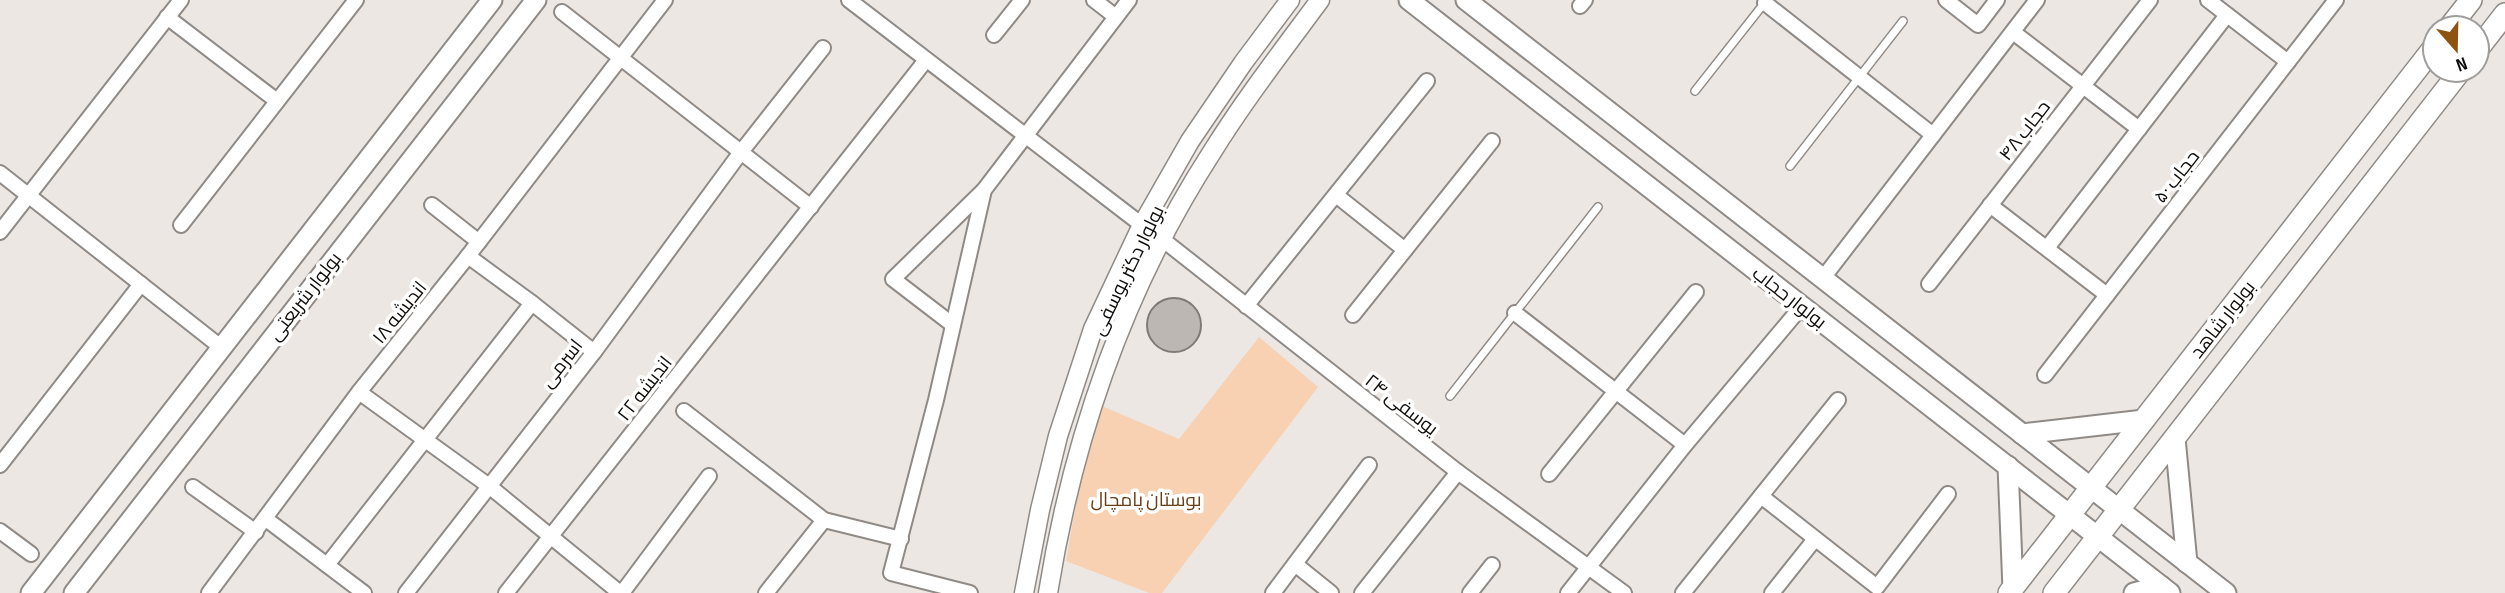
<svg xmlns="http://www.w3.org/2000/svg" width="2505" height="593" font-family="'Sofia Sans Condensed',Cairo,sans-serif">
	<rect width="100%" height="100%" fill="#ede7e3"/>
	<!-- green -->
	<polygon fill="#f7d1b2" points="1259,337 1318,387 1162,593 1149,593 1066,561 1081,476 1102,406 1179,439"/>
	<!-- building -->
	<circle fill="#bdb7b3" stroke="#807a76" stroke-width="2" cx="1174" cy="325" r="27"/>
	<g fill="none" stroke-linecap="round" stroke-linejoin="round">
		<!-- service casing -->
		<g stroke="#908a86" stroke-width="10">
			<g id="service">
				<polyline points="1695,91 1766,1"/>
				<polyline points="1790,166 1903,21"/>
				<polyline points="1450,396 1598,207"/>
			</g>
		</g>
		<!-- minor casing -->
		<g stroke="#908a86" stroke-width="18">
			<g id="minor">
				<polyline points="849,0 1142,225"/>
				<polyline points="1094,0 1116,17"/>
				<polyline points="1946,0 1978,25 1997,0"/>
				<polyline points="2208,0 2288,62"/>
				<polyline points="1765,3 1933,135"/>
				<polyline points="1580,6 1585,0"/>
				<polyline points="562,12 811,207"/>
				<polyline points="167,17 277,101"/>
				<polyline points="2013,32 2139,129"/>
				<polyline points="994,35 1022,0"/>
				<polyline points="0,173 222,348"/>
				<polyline points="1336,195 1405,250"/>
				<polyline points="432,205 479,242"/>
				<polyline points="1990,205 2107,295"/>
				<polyline points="181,225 356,0"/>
				<polyline points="0,232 181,0"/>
				<polyline points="1162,239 1458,472 1624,593"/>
				<polyline points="2047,248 2227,15"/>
				<polyline points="468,256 532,303 594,352"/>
				<polyline points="1823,278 2037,0"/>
				<polyline points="1929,284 2150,0"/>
				<polyline points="1246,306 1427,81"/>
				<polyline points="1515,313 1685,445"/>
				<polyline points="1353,315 1492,141"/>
				<polyline points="953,325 893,279 983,191"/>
				<polyline points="2045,375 2336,0"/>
				<polyline points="359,392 489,486 620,593"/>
				<polyline points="684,411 824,520 901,539"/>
				<polyline points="0,465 141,284"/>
				<polyline points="1549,474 1696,292"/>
				<polyline points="193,487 256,532"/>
				<polyline points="1761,496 1877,587 1948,494"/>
				<polyline points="266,519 364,593"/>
				<polyline points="0,531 31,554"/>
				<polyline points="1295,564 1331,593"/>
				<polyline points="327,565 532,303"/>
				<polyline points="209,593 359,392 468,256 665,0"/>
				<polyline points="406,593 594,352 741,152 823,48"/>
				<polyline points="506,593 926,60"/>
				<polyline points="622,593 709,476"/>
				<polyline points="766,593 824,520"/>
				<polyline points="970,593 891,573 936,400 984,190 1129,0"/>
				<polyline points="1273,593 1369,465"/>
				<polyline points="1362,593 1458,472"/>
				<polyline points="1470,593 1492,565"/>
				<polyline points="1568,593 1685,445 1802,306"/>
				<polyline points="1683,593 1838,400"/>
				<polyline points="1772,593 1815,539"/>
			</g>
		</g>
		<!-- tertiary casing -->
		<g stroke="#908a86" stroke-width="21">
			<g id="tertiary">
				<polyline points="1024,593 1040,510 1058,436 1093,329 1142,225 1190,141 1243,63 1290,0"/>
				<path d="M 1048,593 C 1073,437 1126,285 1212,152 C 1245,99 1283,50 1320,0"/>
			</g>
		</g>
		<!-- secondary casing -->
		<g stroke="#908a86" stroke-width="23">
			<g id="secondary">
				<polyline points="1409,0 2170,593"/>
				<polyline points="1466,0 2226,593"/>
				<polyline points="2022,434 2144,420"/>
				<polyline points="2175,438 2187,563"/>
				<polyline points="2008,466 2013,589"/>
				<polyline points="31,593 492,0"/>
				<polyline points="74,593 536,0"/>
				<polyline points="2134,593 2161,586"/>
			</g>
		</g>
		<!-- primary casing -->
		<g stroke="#908a86" stroke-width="24">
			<g id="primary">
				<polyline points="2449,28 2471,0"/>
				<polyline points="2477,50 2505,14"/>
				<polyline points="2009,593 2435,46"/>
				<polyline points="2054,593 2461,70"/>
			</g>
		</g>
		<!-- service -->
		<use href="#service" stroke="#fff" stroke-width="7"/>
		<!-- minor -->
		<use href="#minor" stroke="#fff" stroke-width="14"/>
		<!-- tertiary -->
		<use href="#tertiary" stroke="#fff" stroke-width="18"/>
		<!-- secondary -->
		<use href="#secondary" stroke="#fff" stroke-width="19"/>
		<!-- primary -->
		<use href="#primary" stroke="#fff" stroke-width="21"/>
	</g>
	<g text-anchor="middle" stroke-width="7" stroke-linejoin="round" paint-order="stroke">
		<!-- street labels -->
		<g font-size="19" fill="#0f0d0b" stroke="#fff">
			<text transform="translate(2024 130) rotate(-52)" y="7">حجاب ۴۸</text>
			<text transform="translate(2176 176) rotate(-52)" y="7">حجاب ۵۰</text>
			<text transform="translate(1127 270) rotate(-64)" y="7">بولوار دکتر یوسفی</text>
			<text transform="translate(304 296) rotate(-52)" y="7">بولوار شریعتی</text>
			<text transform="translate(1790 297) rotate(38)" y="7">بولوار حجاب</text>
			<text transform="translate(399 312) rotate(-51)" y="7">اندیشه ۱۸</text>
			<text transform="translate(2222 319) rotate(-52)" y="7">بولوار شاهد</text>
			<text transform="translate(561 363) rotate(-52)" y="7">اسرمی</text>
			<text transform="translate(644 388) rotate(-52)" y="7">اندیشه ۲۲</text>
			<text transform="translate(1402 404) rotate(38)" y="7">یوسفی ۲۴</text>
		</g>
		<!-- park labels -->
		<g font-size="19" fill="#683f16" stroke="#fff">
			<text x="1146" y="506">بوستان پامچال</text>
		</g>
	</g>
	<!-- north arrow -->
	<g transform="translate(2456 49) rotate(160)"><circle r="33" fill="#ffffff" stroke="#9f9e9d" stroke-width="2"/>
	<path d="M0-5L12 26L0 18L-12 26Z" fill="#8e5311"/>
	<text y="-10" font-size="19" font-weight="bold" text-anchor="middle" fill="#0f0d0b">N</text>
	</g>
</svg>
